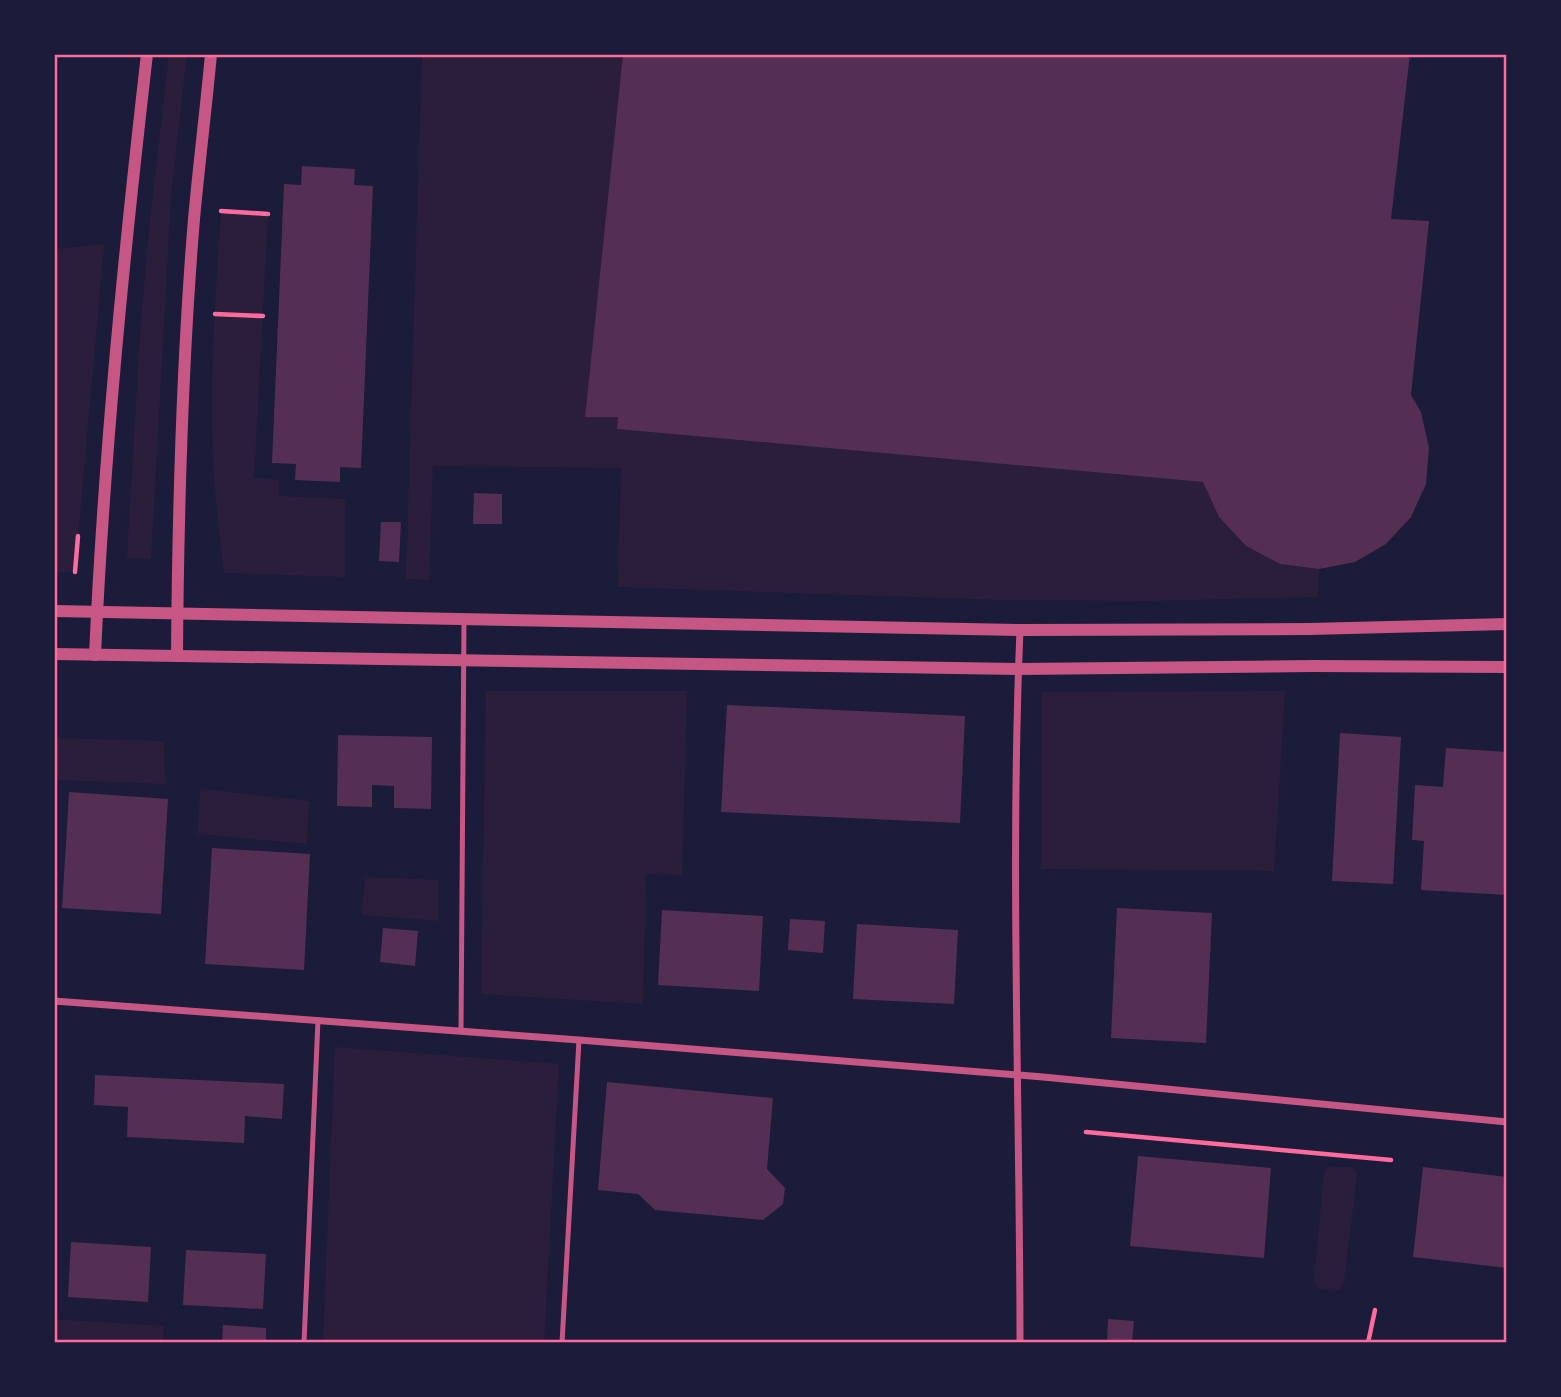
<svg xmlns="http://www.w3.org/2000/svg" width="1561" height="1397" font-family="Signika,sans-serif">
	<rect width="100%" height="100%" fill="#1b1b3a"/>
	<!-- green -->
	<g fill="#2a1e3b">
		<polygon points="169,54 187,54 171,194 151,559 127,558 141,320 149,230"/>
		<polygon points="422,54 623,54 585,417 618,417 617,429 1203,482 1219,517 1246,546 1280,564 1319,569 1318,597 1149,601 1000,600 618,587 621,468 433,466 429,580 406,579"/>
		<path d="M 221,211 L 268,214 L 254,478 L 279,480 L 279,496 L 345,499 L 345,577 L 224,573 C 218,522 212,471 212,419 C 211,350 217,280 221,211 Z"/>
		<polygon points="104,244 75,572 54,572 54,249"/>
		<polygon points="486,691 687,691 682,875 646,874 643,1004 481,994"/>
		<polygon points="1285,691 1274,871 1041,869 1042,692"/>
		<polygon points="54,738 164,741 165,784 54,780"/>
		<polygon points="200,789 309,801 307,844 198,834"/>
		<polygon points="365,877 439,880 438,921 362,915"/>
		<polygon points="335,1047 559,1064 544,1343 323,1343"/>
		<polygon points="1331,1167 1351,1167 1356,1171 1357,1176 1344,1281 1341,1288 1336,1291 1319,1288 1316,1286 1314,1280 1324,1173 1326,1169"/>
		<polygon points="54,1319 164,1326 163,1343 54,1343"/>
	</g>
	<!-- building -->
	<g fill="#542f53">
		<polygon points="623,54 1410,54 1391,219 1429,221 1411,395 1421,412 1429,448 1426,484 1411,517 1386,544 1355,562 1319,569 1280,564 1246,546 1219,517 1203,482 617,429 618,417 585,417"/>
		<polygon points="302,166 355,169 354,185 373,186 361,468 340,467 340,482 295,480 296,464 272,463 284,184 301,185"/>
		<polygon points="474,493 502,494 502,524 473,524"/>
		<polygon points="381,522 401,522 399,562 379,561"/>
		<polygon points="727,705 965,716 960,823 721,812"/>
		<polygon points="1340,733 1401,737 1393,884 1332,881"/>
		<polygon points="338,735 432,737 431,809 394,808 394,786 372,785 372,807 337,806"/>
		<polygon points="1446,748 1507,752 1505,793 1507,793 1507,895 1421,890 1424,841 1412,840 1415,785 1443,787"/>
		<polygon points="69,792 168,799 161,914 62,908"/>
		<polygon points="212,848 310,854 304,970 205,964"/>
		<polygon points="1117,908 1212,913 1206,1043 1111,1038"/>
		<polygon points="662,910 763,916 759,991 658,985"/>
		<polygon points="790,919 825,921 823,953 788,950"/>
		<polygon points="857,924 958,930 954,1004 853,999"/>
		<polygon points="383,928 418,931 415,966 380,962"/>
		<polygon points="95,1075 284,1084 282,1119 245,1116 244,1143 127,1137 128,1107 94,1105"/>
		<polygon points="607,1082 773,1098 767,1169 785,1188 783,1204 763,1220 655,1210 638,1194 598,1190"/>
		<polygon points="1138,1156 1271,1168 1264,1258 1130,1246"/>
		<polygon points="1423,1167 1507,1177 1507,1268 1413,1257"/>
		<polygon points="71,1242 151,1247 148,1302 68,1297"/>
		<polygon points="186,1250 266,1254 263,1309 183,1305"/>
		<polygon points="1108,1319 1134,1321 1132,1343 1107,1343"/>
		<polygon points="223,1325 266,1328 266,1343 222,1343"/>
	</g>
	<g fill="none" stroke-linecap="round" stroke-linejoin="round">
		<!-- path -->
		<g stroke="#ff6b9d" stroke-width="4.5">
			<polyline points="221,211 268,214"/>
			<polyline points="215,314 263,316"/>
			<polyline points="75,572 78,536"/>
			<polyline points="1086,1132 1391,1160"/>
			<polyline points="1368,1343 1375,1310"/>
		</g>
		<!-- service -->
		<g stroke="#c65784" stroke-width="5">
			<polyline points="461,1031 464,621"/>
			<polyline points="304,1343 318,1020"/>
			<polyline points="562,1343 579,1040"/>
		</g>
		<!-- minor -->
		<g stroke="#c65784" stroke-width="7">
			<path d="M 1020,630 C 1010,868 1020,1105 1020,1343"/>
			<polyline points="54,1001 579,1040 1043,1077 1507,1122"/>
		</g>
		<!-- tertiary -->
		<g stroke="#c65784" stroke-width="12">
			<polyline points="54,611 1020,630 1310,629 1507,624"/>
			<polyline points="54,654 1018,669 1313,666 1507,667"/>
			<path d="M 95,655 C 104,454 124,254 147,54"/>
			<path d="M 177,656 C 178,510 182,364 194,219 C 199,164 206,109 211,54"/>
		</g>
	</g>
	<!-- border -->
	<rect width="1561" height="1397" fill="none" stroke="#1b1b3a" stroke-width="112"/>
	<rect x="56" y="56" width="1449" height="1285" fill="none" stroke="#ff6b9d" stroke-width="2.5"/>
</svg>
